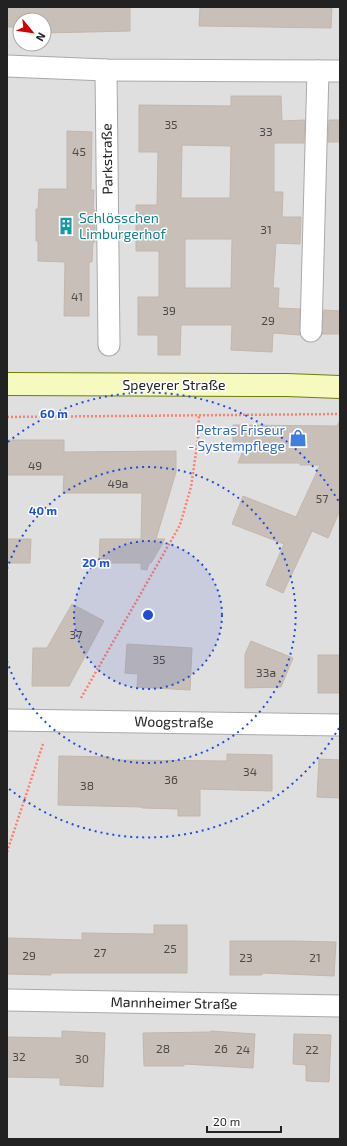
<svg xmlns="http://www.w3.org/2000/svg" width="347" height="1146" font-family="'Exo 2',sans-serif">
	<rect width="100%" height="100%" fill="#f2efe9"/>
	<!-- residential -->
	<path fill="#e0dfdf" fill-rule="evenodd" d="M 7,7 L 340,7 L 340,1139 L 7,1139 ZM 20,20 L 44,20 L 44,44 L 20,44 Z"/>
	<!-- building -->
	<g fill="#c7bfb8" stroke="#c4b6ab" fill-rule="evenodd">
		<polygon points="7,7 130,7 130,31 44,33 44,20 20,20 20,27 7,27"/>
		<polygon points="200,7 332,7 331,28 199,26"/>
		<path d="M 231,96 L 281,96 L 282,121 L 305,120 L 304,143 L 274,143 L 274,192 L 283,192 L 282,217 L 301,217 L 300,244 L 276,243 L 273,288 L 279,288 L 278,308 L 300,309 L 300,335 L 273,333 L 272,352 L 231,350 L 232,325 L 181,325 L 180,355 L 158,355 L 158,335 L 138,335 L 138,297 L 159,297 L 159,251 L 136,251 L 136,205 L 157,205 L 158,152 L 139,152 L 139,105 L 231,106 ZM 182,145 L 231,146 L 230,198 L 181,198 ZM 185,239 L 232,239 L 231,288 L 185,288 Z"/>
		<polygon points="329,120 340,120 340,142 328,142"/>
		<polygon points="67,131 92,132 91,190 94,190 93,210 95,210 95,242 93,242 92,262 89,262 89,316 64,316 65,262 38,261 38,241 36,241 36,209 38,209 39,189 67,189"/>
		<polygon points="324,310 340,311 340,334 322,334"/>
		<polygon points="340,420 340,510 328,538 312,531 283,593 266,585 284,544 232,524 243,496 296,517 320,465 300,465 300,463 238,463 244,448 233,448 233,425 337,426"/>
		<polygon points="7,440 64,440 64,452 176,451 176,472 156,539 165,539 151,563 149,563 147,570 141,569 141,563 99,563 100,539 141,539 142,493 63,493 64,475 7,475"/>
		<polygon points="7,539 31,539 30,563 7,563"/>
		<polygon points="72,604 104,621 69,686 32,686 33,648 47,648"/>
		<polygon points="251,641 293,658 281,687 245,688 245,654"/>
		<polygon points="127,644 192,648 190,690 137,687 138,674 125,673"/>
		<rect x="318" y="655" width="22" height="38"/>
		<polygon points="227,754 272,755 272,791 200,789 200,816 178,816 178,809 142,808 142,807 58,805 59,756 110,757 110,760 227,761"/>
		<polygon points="319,759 340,760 340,798 317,797"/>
		<polygon points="154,925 187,925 187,973 51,973 51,975 7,974 7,938 82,940 82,933 154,934"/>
		<polygon points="230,941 292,941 336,942 334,976 262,973 262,975 230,975"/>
		<polygon points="62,1031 105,1033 103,1087 60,1085 60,1078 7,1077 7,1037 62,1038"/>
		<polygon points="211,1031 255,1034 253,1068 184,1064 184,1066 144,1066 143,1033 211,1032"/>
		<polygon points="294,1034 331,1035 329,1082 306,1081 306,1065 293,1064"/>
	</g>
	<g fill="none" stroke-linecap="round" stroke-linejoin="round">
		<!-- street casing -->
		<g stroke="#a9a9a9" stroke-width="23">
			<g id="street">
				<polyline points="7,66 106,70 340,71"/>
				<polyline points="106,70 109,345"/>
				<polyline points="311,331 318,71"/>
				<polyline points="7,720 340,725"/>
				<polyline points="7,1000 340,1006"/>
			</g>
		</g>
		<!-- secondary casing -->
		<g stroke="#707d05" stroke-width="24">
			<polyline id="secondary" points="7,384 287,385 340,387"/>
		</g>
		<!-- path -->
		<g stroke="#fa8072" stroke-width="2.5" stroke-dasharray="2 2" stroke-linecap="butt">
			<polyline points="7,417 340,414"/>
			<polyline points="81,698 180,525 191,487 198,438 199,415"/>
			<polyline points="7,852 43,744"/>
		</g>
		<!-- street -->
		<use href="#street" stroke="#fff" stroke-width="21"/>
		<!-- secondary -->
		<use href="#secondary" stroke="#f7fabf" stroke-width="22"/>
	</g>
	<!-- distance rings -->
	<circle cx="148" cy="615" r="74" fill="#1d4ed8" fill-opacity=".12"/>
	<g fill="none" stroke="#1d4ed8" stroke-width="2" stroke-dasharray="2 4">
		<circle cx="148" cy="615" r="74"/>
		<path d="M7 569A148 148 0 1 1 7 661"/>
		<path d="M339 728A222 222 0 0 1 8 788M8 442A222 222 0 0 1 339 502"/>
	</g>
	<!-- icons -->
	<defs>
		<g id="building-bare" transform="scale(1.38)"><path d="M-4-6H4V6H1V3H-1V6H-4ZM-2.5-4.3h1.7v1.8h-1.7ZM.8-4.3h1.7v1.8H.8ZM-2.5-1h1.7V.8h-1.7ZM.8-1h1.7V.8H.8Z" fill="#0f9aa8" stroke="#fff" stroke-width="2.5" paint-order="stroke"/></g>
		<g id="shop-bare" transform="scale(1.38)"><path d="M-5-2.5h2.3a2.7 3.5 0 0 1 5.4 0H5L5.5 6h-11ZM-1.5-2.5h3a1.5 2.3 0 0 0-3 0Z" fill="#3f7fe0" stroke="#fff" stroke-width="2.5" paint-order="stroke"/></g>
	</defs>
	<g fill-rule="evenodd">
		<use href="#building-bare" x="66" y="226"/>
		<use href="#shop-bare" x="298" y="438"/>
	</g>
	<g text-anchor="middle" stroke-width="3" stroke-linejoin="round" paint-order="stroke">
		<!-- number labels -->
		<g font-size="12" fill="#4b4948">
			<text x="171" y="129">35</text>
			<text x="266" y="136">33</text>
			<text x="79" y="156">45</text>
			<text x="266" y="234">31</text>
			<text x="77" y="301">41</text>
			<text x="169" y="315">39</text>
			<text x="268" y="325">29</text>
			<text x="35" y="470">49</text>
			<text x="118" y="488">49a</text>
			<text x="322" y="503">57</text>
			<text x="76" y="639">37</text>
			<text x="159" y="664">35</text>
			<text x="266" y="677">33a</text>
			<text x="250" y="776">34</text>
			<text x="171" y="784">36</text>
			<text x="87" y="790">38</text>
			<text x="170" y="953">25</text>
			<text x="100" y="957">27</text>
			<text x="29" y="960">29</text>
			<text x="246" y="962">23</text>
			<text x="315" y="962">21</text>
			<text x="163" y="1053">28</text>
			<text x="221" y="1053">26</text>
			<text x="243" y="1054">24</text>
			<text x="312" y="1054">22</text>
			<text x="19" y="1061">32</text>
			<text x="82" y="1063">30</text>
		</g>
		<!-- street labels -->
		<g font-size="14" fill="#222" stroke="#fff">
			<text transform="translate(107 159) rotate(-91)" y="5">Parkstraße</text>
			<text x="174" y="390">Speyerer Straße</text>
			<text transform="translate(174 722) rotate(1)" y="5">Woogstraße</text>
			<text transform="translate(174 1003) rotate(1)" y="5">Mannheimer Straße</text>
		</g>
		<!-- culture labels -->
		<g font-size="14" fill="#0d838f" stroke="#fff" text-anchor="start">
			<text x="79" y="223">Schlösschen<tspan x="79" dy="16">Limburgerhof</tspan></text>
		</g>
		<!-- shop labels -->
		<g font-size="14" fill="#366cbe" stroke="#fff" text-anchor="end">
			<text x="285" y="435">Petras Friseur<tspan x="285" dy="16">- Systempflege</tspan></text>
		</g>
	</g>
	<circle cx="148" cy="615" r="6" fill="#1d4ed8" stroke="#fff" stroke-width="2"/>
	<g font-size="12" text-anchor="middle" font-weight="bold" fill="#1d4ed8" stroke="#fff" stroke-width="3" stroke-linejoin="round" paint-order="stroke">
		<text x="54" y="418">60 m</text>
		<text x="43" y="515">40 m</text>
		<text x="96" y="567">20 m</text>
	</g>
	<!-- border -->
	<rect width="347" height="1146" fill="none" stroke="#222222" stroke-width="16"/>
	<!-- north arrow -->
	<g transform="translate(32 32) rotate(119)"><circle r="19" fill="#ffffff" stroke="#a7a7a7"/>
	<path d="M0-3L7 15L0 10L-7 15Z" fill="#d40000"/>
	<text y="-6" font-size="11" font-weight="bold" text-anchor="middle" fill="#222222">N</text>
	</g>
	<!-- scale -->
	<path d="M207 1126v6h74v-6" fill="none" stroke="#222222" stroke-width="2"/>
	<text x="213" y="1126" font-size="12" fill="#222222" stroke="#ffffff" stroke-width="3" paint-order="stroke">20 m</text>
</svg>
